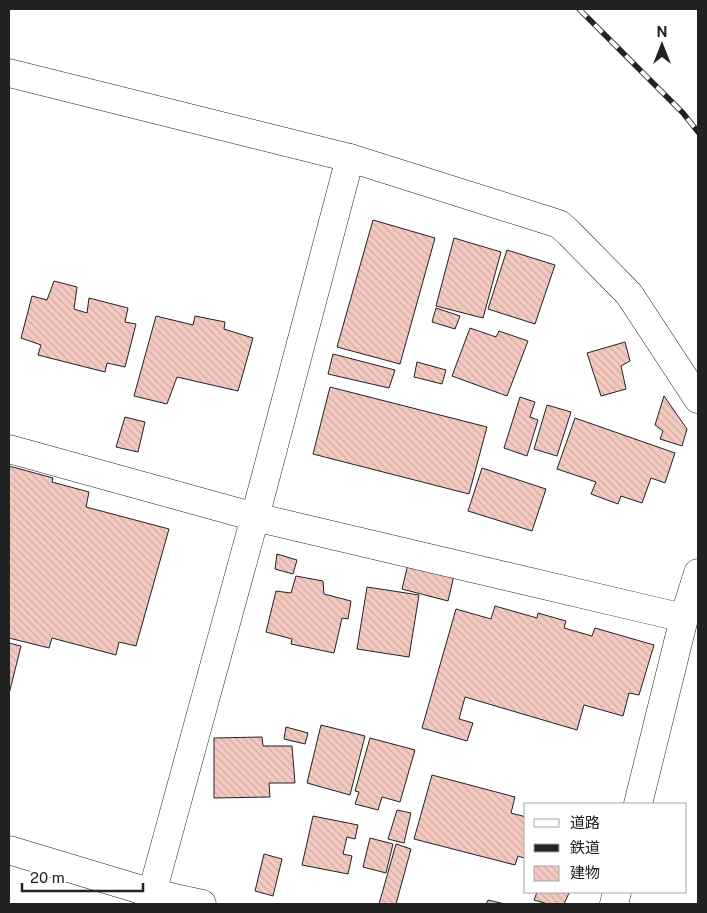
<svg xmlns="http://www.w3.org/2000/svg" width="707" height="913" font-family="'Public Sans','Noto Sans JP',sans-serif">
	<defs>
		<pattern id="building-back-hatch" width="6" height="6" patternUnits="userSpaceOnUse" patternTransform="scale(1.25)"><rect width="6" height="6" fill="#f3c9c0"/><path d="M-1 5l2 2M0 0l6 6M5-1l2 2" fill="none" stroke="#d0aca5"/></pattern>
	</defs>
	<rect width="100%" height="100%" fill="#fff"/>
	<!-- building -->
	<g fill="url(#building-back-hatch)" stroke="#222">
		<polygon points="373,220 435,238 400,364 337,347"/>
		<polygon points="454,238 501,252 483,318 436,306"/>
		<polygon points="507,250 555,265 535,324 488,309"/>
		<polygon points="54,281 77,287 74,309 87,313 89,298 128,308 125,322 136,324 125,367 107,363 105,372 38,355 41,345 21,338 32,296 47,300"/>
		<polygon points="436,308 460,316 455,329 432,322"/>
		<polygon points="156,316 193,325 195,316 225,322 224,329 253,338 238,391 177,377 167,404 134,396"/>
		<polygon points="470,328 496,337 499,331 528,341 507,396 452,376"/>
		<polygon points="625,342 630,361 621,366 626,389 601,396 587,353"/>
		<polygon points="333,354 395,370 389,388 328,374"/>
		<polygon points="417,362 446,370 442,384 414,377"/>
		<polygon points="330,387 487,427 469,494 313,454"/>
		<polygon points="664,396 687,429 682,446 660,439 663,431 655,425"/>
		<polygon points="520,397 535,402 530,417 538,420 527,456 504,448"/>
		<polygon points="547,405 571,412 557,456 534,449"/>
		<polygon points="125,417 145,422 138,452 116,447"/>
		<polygon points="575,418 675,453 665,483 651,478 642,503 621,496 618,504 591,494 596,482 557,469"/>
		<polygon points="9,466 53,478 52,482 89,492 86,507 169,529 136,646 119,642 116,655 52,638 49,648 9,638"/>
		<polygon points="482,468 546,489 532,531 468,511"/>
		<polygon points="277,554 297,560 293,574 275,569"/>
		<polygon points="410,556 456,567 448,601 402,589"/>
		<polygon points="296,576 323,581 324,594 351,601 348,619 342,618 334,653 291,644 292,639 266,632 276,591 291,593"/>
		<polygon points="367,587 419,595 409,657 357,649"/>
		<polygon points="495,606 537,618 538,613 566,621 564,628 592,636 595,628 654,645 639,695 629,693 623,716 584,705 577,730 465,697 459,719 473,723 467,741 422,728 456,609 491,619"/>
		<polygon points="9,643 21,646 9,694"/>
		<polygon points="321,725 365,736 350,795 307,783"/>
		<polygon points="286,727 308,733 305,744 284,739"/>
		<polygon points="262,737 263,746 292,746 295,783 269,783 270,797 214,798 214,738"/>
		<polygon points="370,738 415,750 400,802 382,797 378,810 355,804 359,792 355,791"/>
		<polygon points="432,775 515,797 511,813 526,817 526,850 524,858 518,856 515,865 414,839"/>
		<polygon points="397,810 411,813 404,843 388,839"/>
		<polygon points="313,816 358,825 355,839 347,837 343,854 352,856 348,874 302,865"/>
		<polygon points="370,838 393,844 386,873 363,867"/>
		<polygon points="396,844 411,849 396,904 379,904"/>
		<polygon points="264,854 282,859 273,896 255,891"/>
		<polygon points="537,892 565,892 569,893 564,904 548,904 534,900"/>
		<polygon points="488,900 505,904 486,904"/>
	</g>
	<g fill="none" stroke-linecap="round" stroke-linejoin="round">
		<!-- street casing -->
		<g stroke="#222" stroke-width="29">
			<g id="street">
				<polyline points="9,73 350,158 559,224 569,233 629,294 698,399"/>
				<polyline points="9,449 255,517 684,618"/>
				<polyline points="638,804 684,618 698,573"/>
				<polyline points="9,850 152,893 202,904"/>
				<polyline points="149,904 255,517 350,158"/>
				<polyline points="614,904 617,892"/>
			</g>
		</g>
		<!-- street -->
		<use href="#street" stroke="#fff" stroke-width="28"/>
		<!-- rail casing -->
		<g stroke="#222" stroke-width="5.5">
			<polyline id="rail" points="579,9 683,113 698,132"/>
		</g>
		<!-- rail -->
		<use href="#rail" stroke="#fff" stroke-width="4" stroke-dasharray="11" stroke-linecap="butt"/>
	</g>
	<!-- border -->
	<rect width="707" height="913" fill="none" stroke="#222222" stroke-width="20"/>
	<!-- legend -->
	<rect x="524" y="803" width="162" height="90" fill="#ffffff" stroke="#a7a7a7"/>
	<rect x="534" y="819" width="25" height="8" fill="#ffffff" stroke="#a7a7a7"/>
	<text x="570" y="828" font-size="15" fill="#222222">道路</text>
	<rect x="534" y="844" width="25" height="8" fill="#222222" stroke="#a7a7a7"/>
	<text x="570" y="853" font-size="15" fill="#222222">鉄道</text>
	<rect x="534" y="866" width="25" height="15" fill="url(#building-back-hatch)" stroke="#a7a7a7"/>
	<text x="570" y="878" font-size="15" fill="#222222">建物</text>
	<!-- north arrow -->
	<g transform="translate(662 45)" stroke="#ffffff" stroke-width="4" paint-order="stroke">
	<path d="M0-4L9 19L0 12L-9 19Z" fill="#222222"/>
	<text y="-8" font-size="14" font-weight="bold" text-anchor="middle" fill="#222222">N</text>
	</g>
	<!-- scale -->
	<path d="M22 883v8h121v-8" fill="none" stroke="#222222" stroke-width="2.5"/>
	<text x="30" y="883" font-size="15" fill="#222222" stroke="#ffffff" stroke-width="4" paint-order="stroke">20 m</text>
</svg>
